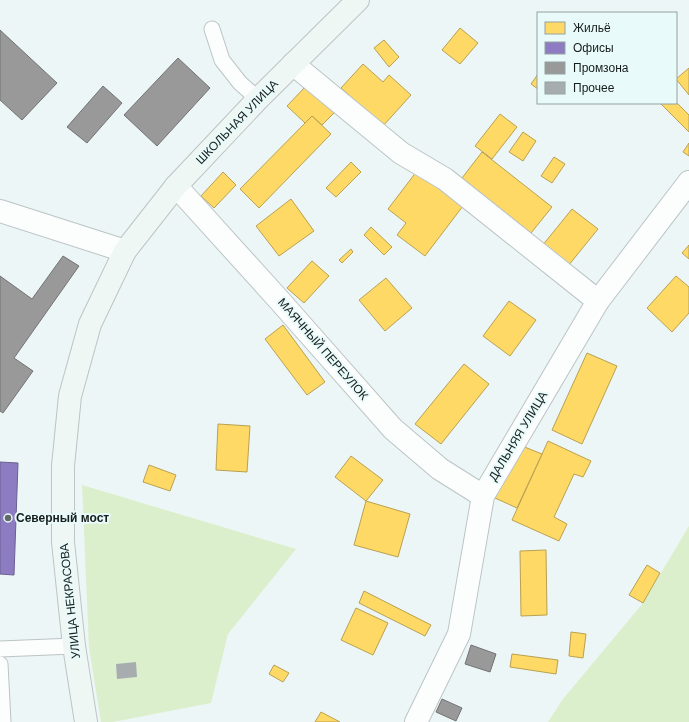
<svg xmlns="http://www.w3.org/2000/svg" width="689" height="722" font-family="Arial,sans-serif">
	<rect width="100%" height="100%" fill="#ecf6f6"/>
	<!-- green -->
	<g fill="#dcefcc">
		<polygon points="82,485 296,549 228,634 211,703 113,722 101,722 89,648"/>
		<polygon points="689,526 689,722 548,722 563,699 643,603"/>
	</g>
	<!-- homes -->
	<g fill="#ffd966" stroke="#b9a150">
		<polygon points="460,28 478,43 460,64 442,50"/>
		<polygon points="384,40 399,57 389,67 374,48"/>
		<polygon points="363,64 383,82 389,75 411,95 383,126 341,88"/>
		<polygon points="689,68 689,95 676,79"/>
		<polygon points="538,74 538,89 531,84"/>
		<polygon points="306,86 334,113 322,125 312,116 305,123 287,106"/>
		<polygon points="676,102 689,115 689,132 660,103"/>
		<polygon points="500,114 517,127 492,159 475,146"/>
		<polygon points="312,116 331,134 259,208 240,189"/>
		<polygon points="523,132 536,141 523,161 509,152"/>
		<polygon points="689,143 689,156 683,152"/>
		<polygon points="482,152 552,207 531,233 462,178"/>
		<polygon points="554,157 565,164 552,183 541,176"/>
		<polygon points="351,162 361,172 336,197 326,188"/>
		<polygon points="417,171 463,206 425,256 397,235 406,223 388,209"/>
		<polygon points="223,172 236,185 214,208 201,196"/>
		<polygon points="291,199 314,231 279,256 256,226"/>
		<polygon points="572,209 598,229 568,266 542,246"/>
		<polygon points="371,227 392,247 384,255 364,235"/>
		<polygon points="689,245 689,259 682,253"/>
		<polygon points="351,249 353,252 342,263 339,260"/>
		<polygon points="312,261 329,276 304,303 287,288"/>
		<polygon points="676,276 689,287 689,313 672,332 647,308"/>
		<polygon points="386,278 412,308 385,331 359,300"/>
		<polygon points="509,301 536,320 510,356 483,336"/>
		<polygon points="283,325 325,382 307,395 265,339"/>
		<polygon points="587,353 617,366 582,444 552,430"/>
		<polygon points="464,364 489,384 441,444 415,424"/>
		<polygon points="218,424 250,426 247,472 216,470"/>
		<polygon points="548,441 591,461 583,477 574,474 554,517 567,524 559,541 512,520"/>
		<polygon points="517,444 542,454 517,508 495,498 507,472"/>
		<polygon points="351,456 383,480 366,501 335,477"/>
		<polygon points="149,465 176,475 170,491 143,482"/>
		<polygon points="366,501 410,514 398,557 354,545"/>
		<polygon points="546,550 547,615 521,616 520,551"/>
		<polygon points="647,565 660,573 643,603 629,595"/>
		<polygon points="364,591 431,625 425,636 359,603"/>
		<polygon points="356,608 388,623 373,655 341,640"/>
		<polygon points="571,632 586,634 583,658 569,656"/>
		<polygon points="512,654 558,660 556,674 510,667"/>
		<polygon points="274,665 289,673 283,682 269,674"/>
		<polygon points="321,712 340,722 315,722"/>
	</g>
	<!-- offices -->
	<polygon fill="#8e7cc3" stroke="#6a6091" points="0,462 18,463 14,575 0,574"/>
	<!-- industry -->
	<g fill="#999" stroke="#727474">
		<polygon points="0,30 57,83 22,120 0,100"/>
		<polygon points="178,58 210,88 157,146 124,115"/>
		<polygon points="103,86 122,103 87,143 67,127"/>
		<polygon points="63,256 79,266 14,358 33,371 3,413 0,411 0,276 32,299"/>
		<polygon points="471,645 496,654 490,672 465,664"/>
		<polygon points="442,699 462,708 456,721 436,712"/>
	</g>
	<!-- building -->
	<polygon fill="#a7adaf" points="136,662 137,677 117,679 116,664"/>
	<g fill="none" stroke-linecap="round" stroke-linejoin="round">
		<!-- lane casing -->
		<g stroke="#bcc4c4" stroke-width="17">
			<g id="lane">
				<polyline points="212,29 222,60 240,83 258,99"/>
				<polyline points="0,649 74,646"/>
				<polyline points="0,664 3,722"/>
			</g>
		</g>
		<!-- street casing -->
		<g stroke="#bcc4c4" stroke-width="24">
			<g id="street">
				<polyline points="293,64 401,153 445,179 598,301"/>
				<polyline points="176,186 280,301 393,429 440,469 483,496"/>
				<polyline points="0,211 125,251"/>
				<polyline points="416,722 459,634 483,496 598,301 689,182"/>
			</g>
		</g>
		<!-- secondary casing -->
		<g stroke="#bcc4c4" stroke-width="24">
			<polyline id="secondary" points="86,722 74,646 63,542 63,466 70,396 90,324 125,251 176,186 258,99 358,0"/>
		</g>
		<!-- lane -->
		<use href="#lane" stroke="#fcfefe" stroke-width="15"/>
		<!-- street -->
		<use href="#street" stroke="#fcfefe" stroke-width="22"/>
		<!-- secondary -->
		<use href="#secondary" stroke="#eff7f4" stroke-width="22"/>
	</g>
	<!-- markers -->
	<circle fill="#616968" stroke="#e8faf9" stroke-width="1.5" cx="8" cy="518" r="4"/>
	<g text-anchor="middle" stroke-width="4" stroke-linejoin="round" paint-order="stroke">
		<!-- street labels -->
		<g font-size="12" fill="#161d1c" stroke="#e8faf9">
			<text transform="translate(237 122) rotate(-46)" y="4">ШКОЛЬНАЯ УЛИЦА</text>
			<text transform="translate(323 349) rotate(49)" y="4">МАЯЧНЫЙ ПЕРЕУЛОК</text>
			<text transform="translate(518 436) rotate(-59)" y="4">ДАЛЬНЯЯ УЛИЦА</text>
			<text transform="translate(70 601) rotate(-96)" y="4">УЛИЦА НЕКРАСОВА</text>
		</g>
		<!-- poi labels -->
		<g font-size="12" font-weight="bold" fill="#161d1c" stroke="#e8faf9" text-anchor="start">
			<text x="16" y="522">Северный мост</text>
		</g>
	</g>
	<!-- legend -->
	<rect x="537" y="12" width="140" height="92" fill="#e8faf9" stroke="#94a2a1"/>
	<rect x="545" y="22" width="20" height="12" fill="#ffd966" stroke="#94a2a1"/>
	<text x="573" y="32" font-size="12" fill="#161d1c">Жильё</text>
	<rect x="545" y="42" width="20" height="12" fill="#8e7cc3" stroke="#94a2a1"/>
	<text x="573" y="52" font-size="12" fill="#161d1c">Офисы</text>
	<rect x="545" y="62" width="20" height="12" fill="#999999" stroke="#94a2a1"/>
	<text x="573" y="72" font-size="12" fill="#161d1c">Промзона</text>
	<rect x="545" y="82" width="20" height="12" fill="#a7adaf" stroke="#94a2a1"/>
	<text x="573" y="92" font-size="12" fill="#161d1c">Прочее</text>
</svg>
